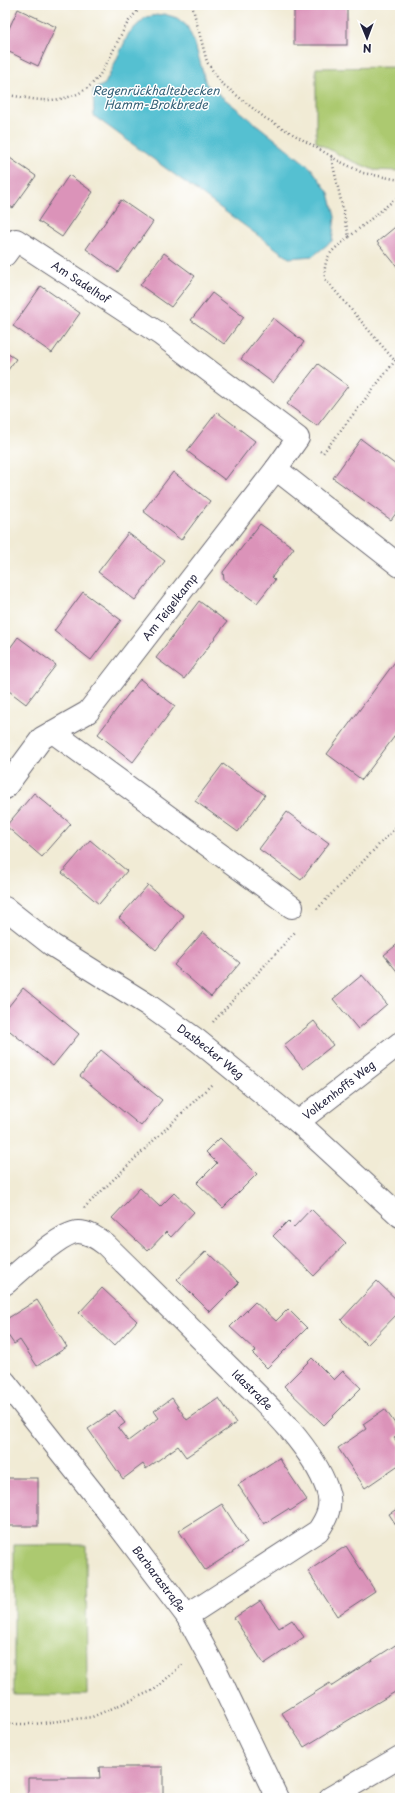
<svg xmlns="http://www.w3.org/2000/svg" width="405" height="1803" font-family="'Playpen Sans',sans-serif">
	<rect width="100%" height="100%" fill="#fff"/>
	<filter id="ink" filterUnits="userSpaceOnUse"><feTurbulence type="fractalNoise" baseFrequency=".025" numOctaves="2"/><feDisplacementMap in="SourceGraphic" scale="8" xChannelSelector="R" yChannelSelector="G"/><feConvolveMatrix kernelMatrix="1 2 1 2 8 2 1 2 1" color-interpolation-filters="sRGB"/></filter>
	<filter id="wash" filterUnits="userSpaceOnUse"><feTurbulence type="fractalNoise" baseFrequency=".012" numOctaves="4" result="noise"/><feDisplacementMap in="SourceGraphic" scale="16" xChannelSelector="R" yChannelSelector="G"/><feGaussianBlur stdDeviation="0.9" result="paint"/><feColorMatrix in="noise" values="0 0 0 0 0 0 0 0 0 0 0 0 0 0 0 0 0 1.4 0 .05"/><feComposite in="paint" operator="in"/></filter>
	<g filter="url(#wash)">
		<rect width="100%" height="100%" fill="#f1ebd5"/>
		<!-- green -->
		<g fill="#acc970" stroke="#677656">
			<polygon points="400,67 400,171 374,170 345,158 316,142 316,68"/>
			<polygon points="14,1545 86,1545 87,1695 14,1695"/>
		</g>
		<!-- water -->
		<polygon fill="#55c0d1" stroke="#3c7186" points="164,14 177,18 187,26 195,44 206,84 311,168 329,193 335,217 332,241 313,256 289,258 94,116 93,90 105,84 129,33 146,17"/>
		<g id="blocks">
			<!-- building -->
			<g fill="#db93b9">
				<rect x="294" y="5" width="53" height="40"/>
				<polygon points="18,9 56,27 38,66 5,50 5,37"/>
				<polygon points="7,156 36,176 13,208 5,203 5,159"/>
				<polygon points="69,175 93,192 62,237 38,221"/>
				<polygon points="121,200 153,222 118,272 86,249"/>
				<polygon points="400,223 400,270 377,242"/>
				<polygon points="164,253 195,276 171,307 140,285"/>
				<polygon points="41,286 80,313 52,353 13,326"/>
				<polygon points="212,293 244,317 224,344 191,320"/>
				<polygon points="273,318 304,342 273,383 241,359"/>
				<polygon points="5,352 16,359 5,374"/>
				<polygon points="318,364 348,386 317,426 287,404"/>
				<polygon points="217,412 255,441 225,480 187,451"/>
				<polygon points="361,439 400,468 400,508 391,520 333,478"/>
				<polygon points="173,472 210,501 181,540 143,511"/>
				<polygon points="260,524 294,548 272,577 275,580 257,603 224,580 223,572"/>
				<polygon points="128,533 165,561 135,600 98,572"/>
				<polygon points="83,592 121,620 91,660 54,631"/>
				<polygon points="199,601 227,622 184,679 156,658"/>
				<polygon points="18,637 56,665 26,704 5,688 5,655"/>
				<polygon points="400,655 400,729 362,780 327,754"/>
				<polygon points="140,679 175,706 133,762 98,734"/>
				<polygon points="223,764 265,795 238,832 195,801"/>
				<polygon points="34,793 71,824 42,857 6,826"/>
				<polygon points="287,812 329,843 301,880 259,849"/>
				<polygon points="90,840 127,871 99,904 62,873"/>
				<polygon points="148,885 184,916 156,950 119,918"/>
				<polygon points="203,932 240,963 211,997 174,965"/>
				<polygon points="400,942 400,975 384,955"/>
				<polygon points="362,975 387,1004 358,1029 333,999"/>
				<polygon points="23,988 79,1034 53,1066 5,1027 5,1011"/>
				<polygon points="314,1021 333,1045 303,1069 284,1045"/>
				<polygon points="101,1050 162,1100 141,1126 80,1076"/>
				<polygon points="220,1138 257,1174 223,1208 197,1183 217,1163 206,1152"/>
				<polygon points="140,1188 160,1207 174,1193 194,1212 171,1237 166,1232 148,1251 112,1218"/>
				<polygon points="311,1209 346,1243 314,1276 273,1236 288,1221 294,1227"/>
				<polygon points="206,1251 239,1283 210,1312 177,1279"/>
				<polygon points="377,1281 400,1303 400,1311 367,1345 341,1320"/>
				<polygon points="102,1288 137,1321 114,1346 79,1313"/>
				<polygon points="37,1300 67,1347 37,1366 20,1340 14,1344 5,1331 5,1320"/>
				<polygon points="255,1302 276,1321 288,1309 307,1328 267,1368 253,1354 256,1351 230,1327"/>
				<polygon points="312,1358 334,1380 343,1371 361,1388 324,1425 284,1386"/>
				<polygon points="172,1398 187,1420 219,1398 236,1423 186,1457 178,1446 146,1469 143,1464 123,1479 88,1429 115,1410 125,1423 118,1428 128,1441 159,1418 154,1411"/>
				<polygon points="385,1409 400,1431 400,1434 394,1438 400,1446 400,1464 365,1488 338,1448 366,1429 363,1424"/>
				<polygon points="279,1458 307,1500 290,1511 288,1509 264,1524 238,1485"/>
				<rect x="5" y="1478" width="33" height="48"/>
				<polygon points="222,1504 247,1543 205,1570 179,1531"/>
				<polygon points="400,1507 400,1531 389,1514"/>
				<polygon points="346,1546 375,1591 337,1616 308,1571"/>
				<polygon points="260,1601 279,1628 292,1620 304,1637 264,1664 234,1618"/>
				<polygon points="400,1642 400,1689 304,1747 282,1713 330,1683 332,1686"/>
				<polygon points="99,1767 163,1767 163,1798 28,1798 28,1778 100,1778"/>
			</g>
		</g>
	</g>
	<g filter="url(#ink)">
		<use href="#blocks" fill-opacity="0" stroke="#6a6871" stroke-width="1"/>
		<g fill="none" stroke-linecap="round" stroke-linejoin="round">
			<!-- street casing -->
			<g stroke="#6a6871" stroke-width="24">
				<g id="street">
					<path id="s1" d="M 5,255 L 16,240 L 160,334 L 298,438 L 276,469 L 88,712 L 42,738 L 5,788"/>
					<polyline points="276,469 400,566"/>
					<polyline points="53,732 292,907"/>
					<path id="s2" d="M 5,908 L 52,945 L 148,1005 L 197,1040 L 298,1122 L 400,1216"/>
					<path id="s3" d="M 298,1122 L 400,1043"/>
					<path id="s4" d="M 5,1284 C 19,1272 61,1232 78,1232 C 89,1232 98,1239 106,1245 C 146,1284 185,1323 225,1363 C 259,1397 311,1443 327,1489 C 333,1505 327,1518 318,1531 L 187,1616"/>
					<path id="s5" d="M 5,1382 L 105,1508 L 187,1616 L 214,1666 L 277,1798"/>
					<polyline points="330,1798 400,1757"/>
				</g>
			</g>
			<!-- path -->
			<g stroke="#6a6871" stroke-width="2.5" stroke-dasharray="1 3" stroke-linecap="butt">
				<polyline points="192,5 207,62 220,82 265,118 331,156 349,237 400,195"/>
				<path d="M 5,95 C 20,96 36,101 50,100 C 102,97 105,61 127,24 C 131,17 138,11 143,5"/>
				<polyline points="331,157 363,173 400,180"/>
				<path d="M 349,237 C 332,251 323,255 325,279 L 395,361"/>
				<polyline points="320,451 323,453 395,361 400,361"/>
				<polyline points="317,909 400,823"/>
				<polyline points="213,1022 296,931"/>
				<polyline points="84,1208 212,1084"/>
				<polyline points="5,1724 34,1724 92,1717 154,1690 184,1663"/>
			</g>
			<!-- street -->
			<use href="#street" stroke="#fff" stroke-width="22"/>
		</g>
	</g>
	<g text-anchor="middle" stroke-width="3" stroke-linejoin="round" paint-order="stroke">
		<!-- street labels -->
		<g font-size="11" fill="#22223b" stroke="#fff">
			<text dy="4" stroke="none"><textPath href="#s1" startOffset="96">Am Sadelhof</textPath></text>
			<text transform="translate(170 607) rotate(-52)" y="4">Am Teigelkamp</text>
			<text dy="4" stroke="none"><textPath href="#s2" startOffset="251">Dasbecker Weg</textPath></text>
			<text dy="4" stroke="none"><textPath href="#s3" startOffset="52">Volkenhoffs Weg</textPath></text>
			<text dy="4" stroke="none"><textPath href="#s4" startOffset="328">Idastraße</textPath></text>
			<text dy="4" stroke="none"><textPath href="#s5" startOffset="250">Barbarastraße</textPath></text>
		</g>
		<!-- water labels -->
		<g font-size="12" font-style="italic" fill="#366177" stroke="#fff">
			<text x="156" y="95">Regenrückhaltebecken<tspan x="156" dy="14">Hamm-Brokbrede</tspan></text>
		</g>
	</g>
	<!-- margin -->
	<rect width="405" height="1803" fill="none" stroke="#fff" stroke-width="20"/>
	<!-- north arrow -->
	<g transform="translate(367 38) rotate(179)" stroke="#ffffff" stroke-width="3" paint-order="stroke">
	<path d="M0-3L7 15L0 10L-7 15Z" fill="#22223b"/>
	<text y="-6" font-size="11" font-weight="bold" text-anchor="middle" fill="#22223b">N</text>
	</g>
</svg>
